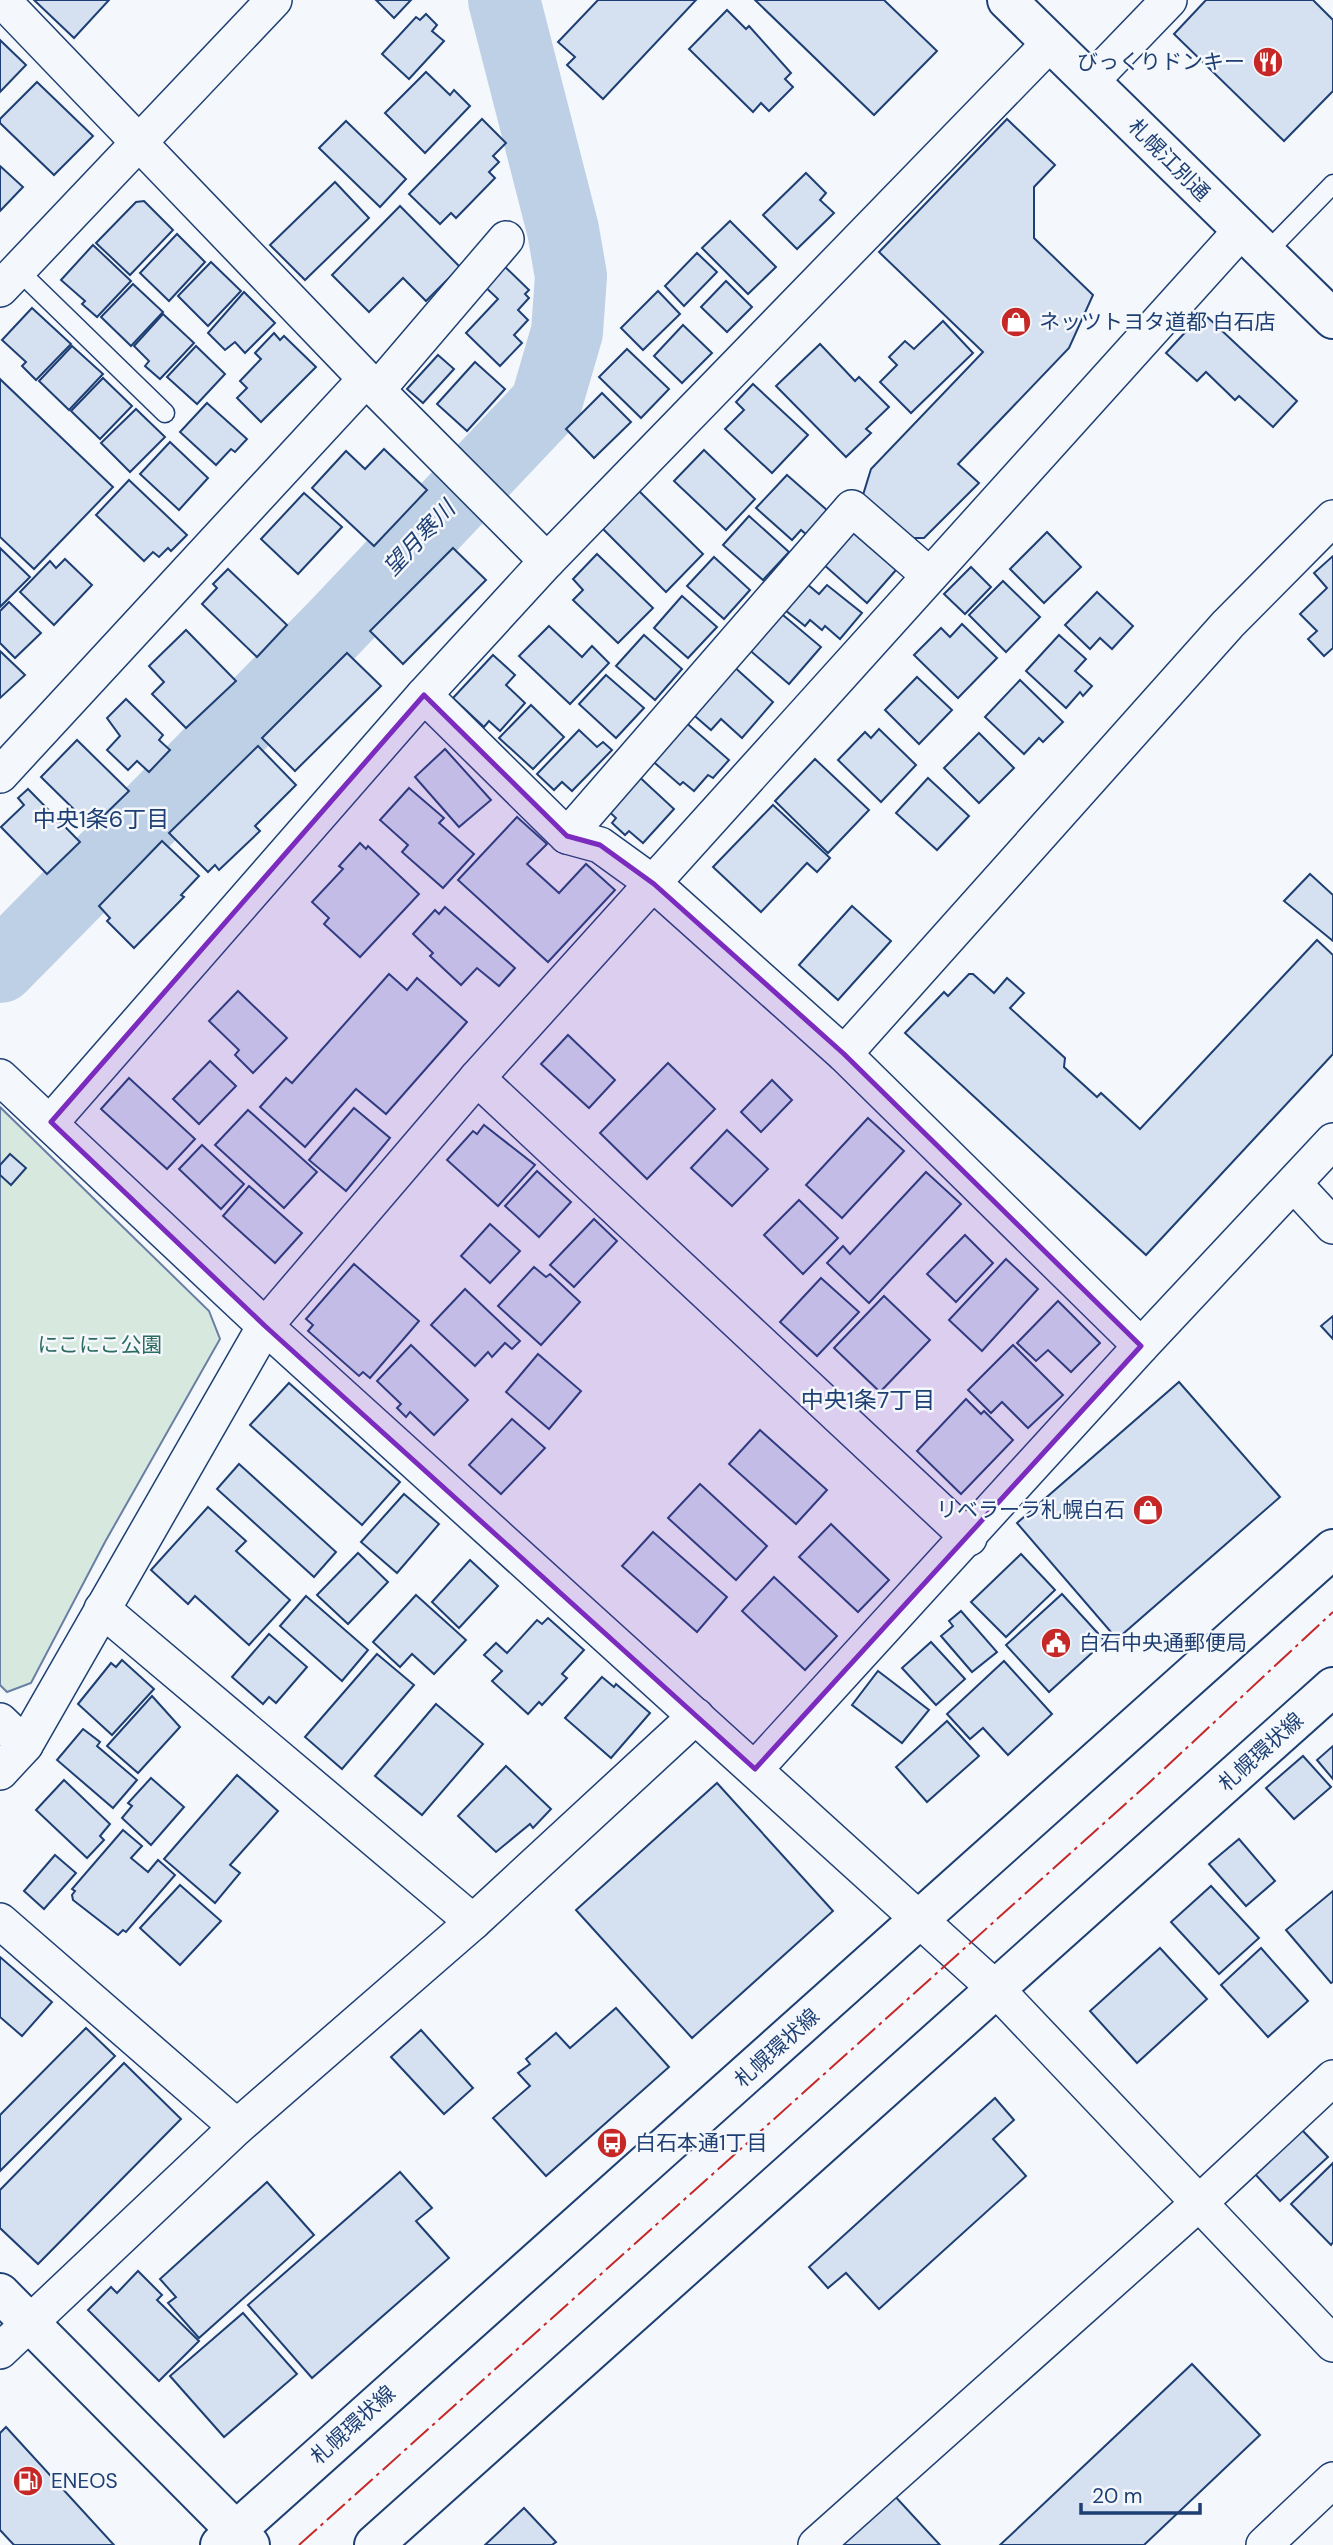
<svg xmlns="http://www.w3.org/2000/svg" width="1333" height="2545" font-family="'DM Sans','Noto Sans JP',sans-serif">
	<rect width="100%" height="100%" fill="#f4f7fb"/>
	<!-- green -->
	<polygon fill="#d7e8df" stroke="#687fa3" stroke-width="2" points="0,1107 209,1311 220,1339 105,1542 31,1683 7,1692 0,1685"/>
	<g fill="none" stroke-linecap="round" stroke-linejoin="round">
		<!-- river -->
		<polyline stroke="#bed0e5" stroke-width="72" points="0,967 334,628 546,404 567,332 571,276 563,230 504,0"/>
	</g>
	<!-- building -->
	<g fill="#d5e0f0" stroke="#1d3f73" stroke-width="2">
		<polygon points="34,0 109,0 74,38"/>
		<polygon points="376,0 411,0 394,18"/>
		<polygon points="598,0 696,0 603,99 567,65 575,57 558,42"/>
		<polygon points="755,0 884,0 937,51 874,115"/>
		<polygon points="1206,0 1313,0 1333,20 1333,91 1284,141 1174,34"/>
		<polygon points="727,10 746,29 749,26 791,73 785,79 793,87 769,111 761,103 753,112 689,49"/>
		<polygon points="426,14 437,25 432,31 444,41 409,79 382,54 416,17 420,20"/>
		<polygon points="0,40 26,65 0,92"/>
		<polygon points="426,72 450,95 454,90 470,106 425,153 385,113"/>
		<polygon points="37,82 93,136 54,175 0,123 0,119"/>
		<polygon points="482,119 506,143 493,156 499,162 489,172 495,178 456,218 451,213 440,224 409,194"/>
		<polygon points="1007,119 1055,165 1034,187 1034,238 1093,295 1069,348 958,464 979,483 924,538 908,538 863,495 871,469 983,352 879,252"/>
		<polygon points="346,121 406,179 380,207 319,148"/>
		<polygon points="0,166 23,187 0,211"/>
		<polygon points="806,173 826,193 820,200 834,213 797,249 763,215"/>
		<polygon points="335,182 369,218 305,280 270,245"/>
		<polygon points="144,201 173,230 130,275 96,243 136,202"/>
		<polygon points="400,206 460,267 426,301 403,278 369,312 332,275"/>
		<polygon points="730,221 776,267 748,294 702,248"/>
		<polygon points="177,234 205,262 169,301 140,273"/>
		<polygon points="93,245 131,281 97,317 82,304 85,301 61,280"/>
		<polygon points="697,253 717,272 684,306 665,286"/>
		<polygon points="211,262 241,291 208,326 178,296"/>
		<polygon points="500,262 529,290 525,294 529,298 518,310 528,320 514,335 522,343 500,366 466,333 498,299 481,283"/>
		<polygon points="726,281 752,307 727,332 701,307"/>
		<polygon points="133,284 163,312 131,346 101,317"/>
		<polygon points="658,291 680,314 643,350 621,328"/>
		<polygon points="244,292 275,323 245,353 235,342 225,350 208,333"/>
		<polygon points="32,308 71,344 36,380 22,366 26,362 2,340"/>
		<polygon points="1203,313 1297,401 1273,427 1239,396 1235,400 1206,372 1197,381 1166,353"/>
		<polygon points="163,314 194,343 160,379 145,366 149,361 134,346"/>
		<polygon points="943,321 973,353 911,413 880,382 897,365 889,357 905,341 914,349"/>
		<polygon points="683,325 712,353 682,383 654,356"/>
		<polygon points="274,333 280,340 284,336 316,367 261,422 237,398 247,388 240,381 261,359 255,353"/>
		<polygon points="820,344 855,381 859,377 889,407 866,429 871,433 846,457 776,386"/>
		<polygon points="72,346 103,374 69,410 39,381"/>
		<polygon points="196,346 225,374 197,404 167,377"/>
		<polygon points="627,349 669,389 641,418 599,377"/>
		<polygon points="438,355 454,369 423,403 407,389"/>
		<polygon points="475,362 505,389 467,431 437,404"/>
		<polygon points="103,378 132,406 100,439 71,411"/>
		<polygon points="0,379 113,487 34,569 0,537"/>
		<polygon points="753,384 808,435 772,473 725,429 744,410 736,402"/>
		<polygon points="602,393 631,422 594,458 566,429"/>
		<polygon points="207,403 247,439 235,452 231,449 216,465 180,432"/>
		<polygon points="136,409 165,437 130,472 101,443"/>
		<polygon points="170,442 208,478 179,510 140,474"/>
		<polygon points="384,449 427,490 374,546 312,488 346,451 365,469"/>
		<polygon points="704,450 755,499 726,530 674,481"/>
		<polygon points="787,475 828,511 807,535 801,530 792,540 756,508"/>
		<polygon points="129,480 187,535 171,551 168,548 159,557 153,552 144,561 96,515"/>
		<polygon points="637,489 703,554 666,592 600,526"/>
		<polygon points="304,493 342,527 298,574 261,539"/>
		<polygon points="749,516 789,552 763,580 723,545"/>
		<polygon points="851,531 896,570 867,603 823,564"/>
		<polygon points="1047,532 1081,567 1044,603 1010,569"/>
		<polygon points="0,548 30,577 0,607"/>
		<polygon points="453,548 486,580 403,664 370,631"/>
		<polygon points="597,554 653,608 618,643 573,600 583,590 573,579"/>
		<polygon points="1333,556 1333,648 1324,656 1308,639 1317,631 1300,614 1327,588 1314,573"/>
		<polygon points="714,557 750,590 724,619 687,586"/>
		<polygon points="65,559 92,585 54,625 20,592 50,561 56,568"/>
		<polygon points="971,567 991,587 965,614 944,594"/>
		<polygon points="228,569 287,625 257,657 202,604 217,588 213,584"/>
		<polygon points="1003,581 1040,617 1006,652 969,615"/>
		<polygon points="807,584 819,594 827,585 862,613 840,639 825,626 822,630 810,620 805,626 785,610"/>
		<polygon points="1097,592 1133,626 1112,649 1100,638 1090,649 1065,625"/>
		<polygon points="682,596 717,627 688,658 654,628"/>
		<polygon points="9,602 41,633 15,658 0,643 0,611"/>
		<polygon points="777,610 821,647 789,684 746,647"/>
		<polygon points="962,624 997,658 958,698 914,655 941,628 950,637"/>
		<polygon points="549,626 582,657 592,646 609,663 570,704 519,656"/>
		<polygon points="186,630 236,681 186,728 152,694 164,682 149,666"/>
		<polygon points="644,635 682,669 655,700 616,666"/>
		<polygon points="1059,635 1086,659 1075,671 1092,686 1083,696 1080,692 1066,708 1026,671"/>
		<polygon points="0,651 25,675 0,698"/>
		<polygon points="347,653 381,686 295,771 262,738"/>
		<polygon points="493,655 515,675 506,685 525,703 500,731 489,721 484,727 453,698"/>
		<polygon points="731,664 773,702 742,738 721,719 711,730 689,711"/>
		<polygon points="606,675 644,708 616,738 579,704"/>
		<polygon points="917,677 952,710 919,744 885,710"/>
		<polygon points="1020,680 1063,722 1043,742 1039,738 1024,754 985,717"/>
		<polygon points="126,699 163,735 159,740 170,750 149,772 137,761 128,770 107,750 120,736 107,718"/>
		<polygon points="531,705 564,737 533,769 499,738"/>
		<polygon points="683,720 729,760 713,778 708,775 694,791 683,782 680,785 648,757"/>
		<polygon points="879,729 916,765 881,802 838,760 865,732 871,738"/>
		<polygon points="579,730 597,747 603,742 612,750 572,791 562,782 554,790 537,774"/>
		<polygon points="979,733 1014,768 979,803 944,768"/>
		<polygon points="77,740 129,791 92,827 41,777"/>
		<polygon points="258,746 296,785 255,826 260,831 219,870 215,865 208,872 169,833"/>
		<polygon points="445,749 491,800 459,827 415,777"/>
		<polygon points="815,759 869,810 828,853 775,801"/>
		<polygon points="634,772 674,809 643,843 629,831 625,835 612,823 616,818 603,806"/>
		<polygon points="928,778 969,816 937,850 896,813"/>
		<polygon points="409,788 444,818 439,823 474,854 443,888 402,852 408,845 380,820"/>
		<polygon points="28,789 80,842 47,874 1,827 24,805 18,798"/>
		<polygon points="773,805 830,858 817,872 807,863 761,912 713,867"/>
		<polygon points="517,817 547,844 527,864 559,893 586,864 615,890 548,962 458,880"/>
		<polygon points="162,841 199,876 181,895 184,897 134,948 107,921 110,918 99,906"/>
		<polygon points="360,843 366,849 368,846 419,894 360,957 324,924 329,918 312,902 343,869 339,866"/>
		<polygon points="1310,874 1333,895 1333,941 1284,901"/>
		<polygon points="852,906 891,941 838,1000 799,965"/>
		<polygon points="445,907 515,968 499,986 477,968 461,985 430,956 433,953 413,934 435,910 439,914"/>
		<polygon points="1317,940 1333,955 1333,1054 1146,1255 905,1033 944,992 948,996 969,974 973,974 994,993 1007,978 1024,993 1010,1008 1065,1058 1064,1067 1097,1097 1101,1093 1140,1129"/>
		<polygon points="389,974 407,990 417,978 467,1022 386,1114 356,1089 305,1147 260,1107 286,1078 292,1083"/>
		<polygon points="238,991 287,1038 253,1073 235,1055 239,1050 209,1021"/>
		<polygon points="568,1035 615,1080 589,1108 541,1064"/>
		<polygon points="210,1061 236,1086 199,1124 173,1099"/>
		<polygon points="668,1063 715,1109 647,1179 600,1133"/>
		<polygon points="129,1078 195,1139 167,1169 101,1109"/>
		<polygon points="772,1080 792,1100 761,1132 741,1112"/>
		<polygon points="354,1108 390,1138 346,1191 309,1160"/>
		<polygon points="248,1110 317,1172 284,1208 215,1145"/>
		<polygon points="868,1118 904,1151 842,1218 806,1185"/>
		<polygon points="484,1125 535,1165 498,1206 447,1160 473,1131 477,1134"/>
		<polygon points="727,1130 768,1169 732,1206 691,1168"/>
		<polygon points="202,1145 244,1184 221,1209 179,1169"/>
		<polygon points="10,1154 26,1168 11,1185 0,1175 0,1165"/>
		<polygon points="537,1171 571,1202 539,1237 505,1206"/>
		<polygon points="926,1172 961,1204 869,1303 827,1263 843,1246 850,1254"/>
		<polygon points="249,1186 302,1233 275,1263 223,1216"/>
		<polygon points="799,1200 838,1238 803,1274 764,1235"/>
		<polygon points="594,1219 617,1241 574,1287 550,1265"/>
		<polygon points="490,1224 520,1251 490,1283 461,1256"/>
		<polygon points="965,1235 993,1263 956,1302 927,1274"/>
		<polygon points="1006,1259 1038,1289 982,1351 949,1320"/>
		<polygon points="354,1264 419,1321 370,1378 363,1372 359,1376 308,1331 313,1325 306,1319"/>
		<polygon points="534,1267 546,1277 550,1274 580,1302 541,1345 498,1306"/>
		<polygon points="821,1278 859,1312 817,1356 780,1322"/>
		<polygon points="465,1289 520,1341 512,1349 505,1343 492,1357 488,1352 475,1366 431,1325"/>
		<polygon points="884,1296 930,1340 880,1392 834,1348"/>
		<polygon points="1058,1301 1100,1343 1071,1372 1048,1350 1036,1361 1017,1343"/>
		<polygon points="1333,1316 1333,1339 1321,1326"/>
		<polygon points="411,1345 468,1400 434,1435 410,1412 406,1417 397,1408 401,1404 377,1381"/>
		<polygon points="1013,1345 1063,1395 1028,1428 1002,1402 991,1413 968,1390"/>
		<polygon points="538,1354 581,1391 549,1429 506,1392"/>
		<polygon points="1179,1382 1280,1497 1117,1639 1017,1523"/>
		<polygon points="289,1383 400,1482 362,1525 250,1425"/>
		<polygon points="966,1399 981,1414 984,1411 1013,1440 961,1494 917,1451"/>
		<polygon points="512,1419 545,1448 501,1494 469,1465"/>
		<polygon points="760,1430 827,1490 796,1524 729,1464"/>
		<polygon points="239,1464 336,1552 314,1577 217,1489"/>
		<polygon points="700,1484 767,1546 736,1580 668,1518"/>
		<polygon points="404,1494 439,1524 397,1573 361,1542"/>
		<polygon points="208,1507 246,1541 236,1551 290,1600 249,1645 195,1596 188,1604 151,1570"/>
		<polygon points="831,1524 889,1580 858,1612 799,1557"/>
		<polygon points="653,1532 727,1597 697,1632 622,1566"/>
		<polygon points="358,1553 388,1582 348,1624 317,1595"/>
		<polygon points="1021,1554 1055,1590 1006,1637 971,1602"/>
		<polygon points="470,1560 498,1586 459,1628 432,1602"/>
		<polygon points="774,1577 837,1636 805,1670 742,1611"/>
		<polygon points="1062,1594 1105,1641 1049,1692 1006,1645"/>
		<polygon points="416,1595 466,1640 434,1674 412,1654 400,1667 373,1642"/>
		<polygon points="306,1596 368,1650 342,1681 280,1626"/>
		<polygon points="961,1611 997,1652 972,1672 941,1636 953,1626 949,1621"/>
		<polygon points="548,1618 584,1650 562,1674 567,1678 542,1705 539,1702 528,1714 492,1681 502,1671 484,1655 496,1643 507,1653 537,1620 542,1624"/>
		<polygon points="269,1634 307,1667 276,1703 269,1697 263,1704 232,1677"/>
		<polygon points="931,1642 965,1679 936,1705 902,1668"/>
		<polygon points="377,1654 414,1685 342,1769 305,1737"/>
		<polygon points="122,1660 154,1689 112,1735 78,1704 111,1663 116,1667"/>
		<polygon points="1004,1661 1052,1714 1008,1755 983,1728 970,1739 947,1714"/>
		<polygon points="878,1671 929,1710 902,1743 852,1705"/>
		<polygon points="602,1677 614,1687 616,1684 650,1713 611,1758 565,1718"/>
		<polygon points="152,1696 180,1727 138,1773 107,1746"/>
		<polygon points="436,1704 483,1744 422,1815 375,1776"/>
		<polygon points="947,1721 979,1756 927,1802 896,1767"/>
		<polygon points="83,1729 100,1742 97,1746 137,1780 113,1808 57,1760"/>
		<polygon points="1333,1746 1333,1779 1317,1760"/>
		<polygon points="1303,1756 1331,1787 1294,1819 1266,1788"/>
		<polygon points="506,1766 551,1809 533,1828 530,1824 496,1852 458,1816"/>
		<polygon points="237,1775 278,1811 230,1865 240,1873 215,1903 164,1859"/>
		<polygon points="151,1778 184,1807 151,1845 122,1818 132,1806 128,1803"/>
		<polygon points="64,1780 110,1824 100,1836 104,1840 87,1858 36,1810"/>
		<polygon points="717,1783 833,1911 692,2038 576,1910"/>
		<polygon points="123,1830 142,1846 131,1858 148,1872 158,1860 175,1875 126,1932 123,1930 118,1935 73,1900 72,1895 75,1891 72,1889"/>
		<polygon points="1239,1839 1275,1881 1246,1906 1209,1864"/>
		<polygon points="55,1855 76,1873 44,1909 24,1891"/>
		<polygon points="180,1885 221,1921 180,1965 140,1928"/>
		<polygon points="1211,1886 1259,1938 1219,1974 1171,1922"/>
		<polygon points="1333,1891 1333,1982 1331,1983 1286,1930"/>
		<polygon points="1160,1948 1207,1999 1137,2063 1090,2011"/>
		<polygon points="1261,1948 1308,2001 1268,2037 1221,1985"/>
		<polygon points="0,1957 52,2002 22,2036 0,2017"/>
		<polygon points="616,2008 669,2067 546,2176 493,2118 530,2086 518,2073 530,2064 526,2059 556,2033 570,2048"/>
		<polygon points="86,2028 115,2056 0,2171 0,2115"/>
		<polygon points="421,2030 473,2088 444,2114 391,2057"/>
		<polygon points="124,2063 181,2119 38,2264 0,2228 0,2190"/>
		<polygon points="995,2098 1014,2120 993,2139 1026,2176 879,2309 846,2273 828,2288 809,2267"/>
		<polygon points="1302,2130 1328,2157 1280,2201 1255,2174"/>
		<polygon points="1333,2163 1333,2242 1331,2245 1291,2204"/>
		<polygon points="400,2172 432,2208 416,2221 449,2258 312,2378 248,2305"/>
		<polygon points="267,2182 314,2235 199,2338 168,2303 176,2297 160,2279"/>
		<polygon points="138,2271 162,2295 157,2300 199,2341 159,2381 88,2310 111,2287 117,2293"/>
		<polygon points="243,2313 297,2374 224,2437 170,2376"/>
		<polygon points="1192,2364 1260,2435 1144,2545 1000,2545"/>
		<polygon points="6,2427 114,2545 14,2545 0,2530 0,2433"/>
		<polygon points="892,2493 940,2545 843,2545 840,2542"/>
		<polygon points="524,2508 556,2542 552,2545 485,2545"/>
	</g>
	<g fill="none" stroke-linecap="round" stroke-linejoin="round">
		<!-- service casing -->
		<g stroke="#1d3f73" stroke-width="21">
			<g id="service">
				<polyline points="1265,254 1333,184"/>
				<polyline points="18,270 165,413"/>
			</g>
		</g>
		<!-- minor casing -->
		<g stroke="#1d3f73" stroke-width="38">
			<g id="minor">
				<polyline points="2,0 366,379 547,561"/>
				<polyline points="1090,82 1169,0"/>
				<polyline points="0,289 274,0"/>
				<polyline points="377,390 506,239"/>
				<polyline points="424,695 567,836 600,845 654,884 844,1054 1141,1346"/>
				<polyline points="0,775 366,379"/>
				<polyline points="567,836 852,508 929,575"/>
				<polyline points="844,1054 1228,624 1333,518"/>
				<polyline points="0,1077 265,1326 997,1990 1333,2344"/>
				<polyline points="477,1078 969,1538"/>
				<polyline points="51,1122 424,695 547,561 1051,42"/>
				<polyline points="1294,1184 1333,1226"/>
				<polyline points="102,1609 473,1922"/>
				<polyline points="0,1721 25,1745"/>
				<polyline points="755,1769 1141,1346 1333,1141"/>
				<polyline points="0,1772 25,1745 265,1326 477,1078 1240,232"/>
				<polyline points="0,1921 237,2127"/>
				<polyline points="0,2351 237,2127 473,1922 696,1716"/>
				<polyline points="816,2545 1199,2203 1333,2078"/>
				<polyline points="1264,2545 1333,2480"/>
			</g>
		</g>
		<!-- tertiary casing -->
		<g stroke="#1d3f73" stroke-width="42">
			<polyline id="tertiary" points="0,2293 250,2545"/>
		</g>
		<!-- primary casing -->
		<g stroke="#1d3f73" stroke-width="42">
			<g id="primary">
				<polyline points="220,2545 1333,1549"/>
				<polyline points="374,2545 1333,1687"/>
			</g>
		</g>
		<!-- trunk casing -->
		<g stroke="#1d3f73" stroke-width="42">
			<polyline id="trunk" points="1007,0 1333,319"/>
		</g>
		<!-- service -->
		<use href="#service" stroke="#f4f7fb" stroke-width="18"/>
		<!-- minor -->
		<use href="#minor" stroke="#f4f7fb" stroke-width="35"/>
		<!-- tertiary -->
		<use href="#tertiary" stroke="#f4f7fb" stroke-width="38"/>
		<!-- primary -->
		<use href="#primary" stroke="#f4f7fb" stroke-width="38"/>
		<!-- trunk -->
		<use href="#trunk" stroke="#f4f7fb" stroke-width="38"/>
		<!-- power -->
		<polyline stroke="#c62828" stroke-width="2" stroke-dasharray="24 5 3.5 5" stroke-linecap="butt" points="299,2545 1151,1781 1333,1612"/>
	</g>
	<!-- marked area -->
	<path fill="#7b2cbf" fill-opacity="0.2" stroke="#7b2cbf" stroke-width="5" stroke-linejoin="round" d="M 424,695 L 567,836 L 600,845 L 654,884 L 844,1054 L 1141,1346 L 755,1769 L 265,1326 L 51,1122 Z"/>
	<!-- icons -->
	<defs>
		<g id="restaurant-disc" transform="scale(1.575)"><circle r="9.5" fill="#c62828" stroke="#f4f7fb"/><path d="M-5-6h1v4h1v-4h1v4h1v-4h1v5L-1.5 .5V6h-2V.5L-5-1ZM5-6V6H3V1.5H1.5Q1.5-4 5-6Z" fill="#fff"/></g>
		<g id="shop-disc" transform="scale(1.575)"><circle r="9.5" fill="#c62828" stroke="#f4f7fb"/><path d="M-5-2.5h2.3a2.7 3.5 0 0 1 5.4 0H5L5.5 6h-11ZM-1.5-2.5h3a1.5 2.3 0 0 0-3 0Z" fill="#fff"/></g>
		<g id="civic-disc" transform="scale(1.575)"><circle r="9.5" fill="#c62828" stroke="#f4f7fb"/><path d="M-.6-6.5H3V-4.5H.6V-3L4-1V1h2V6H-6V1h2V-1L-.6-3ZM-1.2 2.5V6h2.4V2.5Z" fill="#fff"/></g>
		<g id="bus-disc" transform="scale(1.575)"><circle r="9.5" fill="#c62828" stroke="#f4f7fb"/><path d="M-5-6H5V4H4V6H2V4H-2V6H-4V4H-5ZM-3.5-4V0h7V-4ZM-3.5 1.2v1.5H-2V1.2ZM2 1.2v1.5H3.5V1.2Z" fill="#fff"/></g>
		<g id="fuel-disc" transform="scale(1.575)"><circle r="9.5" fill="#c62828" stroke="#f4f7fb"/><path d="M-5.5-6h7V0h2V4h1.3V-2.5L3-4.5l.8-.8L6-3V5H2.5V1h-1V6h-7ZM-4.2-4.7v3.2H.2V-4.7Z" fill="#fff"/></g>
	</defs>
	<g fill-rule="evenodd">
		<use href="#restaurant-disc" x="1268" y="62"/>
		<use href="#shop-disc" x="1016" y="322"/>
		<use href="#shop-disc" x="1148" y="1510"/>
		<use href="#civic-disc" x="1056" y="1643"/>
		<use href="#bus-disc" x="612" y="2143"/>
		<use href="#fuel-disc" x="28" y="2481"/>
	</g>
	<g text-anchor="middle" stroke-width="5" stroke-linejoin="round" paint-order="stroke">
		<!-- poi labels -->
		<g font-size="21" fill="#1d3f73" stroke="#f4f7fb" text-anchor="start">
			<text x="1245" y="69" text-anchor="end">びっくりドンキー</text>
			<text x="1039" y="329">ネッツトヨタ道都 白石店</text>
			<text x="1125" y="1517" text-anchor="end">リベラーラ札幌白石</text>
			<text x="1079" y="1650">白石中央通郵便局</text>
			<text x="635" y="2150">白石本通1丁目</text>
			<text x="51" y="2488">ENEOS</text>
		</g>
		<!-- street labels -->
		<g font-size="21" fill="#1d3f73" stroke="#f4f7fb">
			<text transform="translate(1169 160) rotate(45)" y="7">札幌江別通</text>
			<text transform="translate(1261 1752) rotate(-42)" y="7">札幌環状線</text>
			<text transform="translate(777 2048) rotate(-42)" y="7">札幌環状線</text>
			<text transform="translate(353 2425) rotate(-42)" y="7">札幌環状線</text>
		</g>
		<!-- park labels -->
		<g font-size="21" fill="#2c6c60" stroke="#f4f7fb">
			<text x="100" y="1352">にこにこ公園</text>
		</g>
		<!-- water labels -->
		<g font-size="23" font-style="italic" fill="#1d3f73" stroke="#f4f7fb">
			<text transform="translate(419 538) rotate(-47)" y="8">望月寒川</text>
		</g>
		<!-- neighbourhood labels -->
		<g font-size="23" fill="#1d3f73" stroke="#f4f7fb">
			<text x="101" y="827">中央1条6丁目</text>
			<text x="868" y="1408">中央1条7丁目</text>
		</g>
	</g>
	<!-- scale -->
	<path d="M1081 2503v10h119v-10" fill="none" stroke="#1d3f73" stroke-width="3.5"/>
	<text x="1092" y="2503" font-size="21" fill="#1d3f73" stroke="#f4f7fb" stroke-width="5" paint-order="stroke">20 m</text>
</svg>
